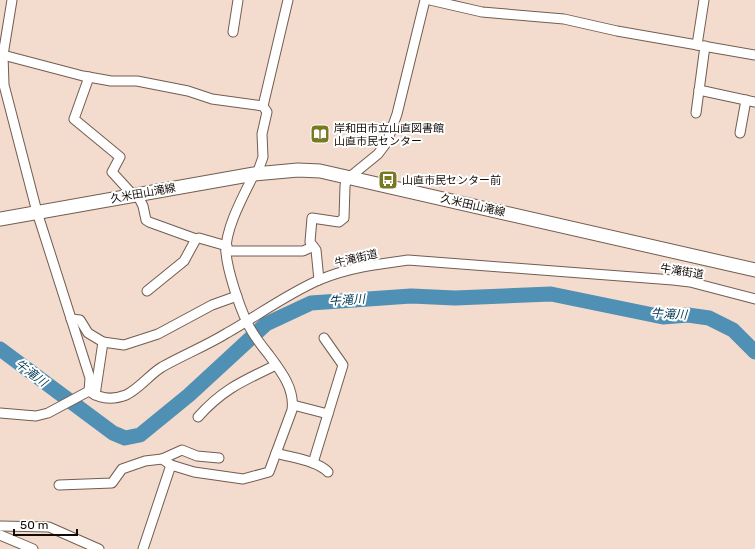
<svg xmlns="http://www.w3.org/2000/svg" width="755" height="549" font-family="Rubik,'Noto Sans JP',sans-serif">
	<rect width="100%" height="100%" fill="#f3dbcd"/>
	<g fill="none" stroke-linecap="round" stroke-linejoin="round">
		<!-- river -->
		<polyline stroke="#4f90b4" stroke-width="15" points="0,349 113,433 125,438 140,435 189,395 266,324 311,303 411,296 455,298 551,294 663,317 688,315 709,318 733,330 755,352"/>
		<!-- street casing -->
		<g stroke="#725d51" stroke-width="11">
			<g id="street">
				<polyline points="12,0 3,55 4,85 37,212 90,378 89,391"/>
				<polyline points="430,0 482,12 564,19 617,31 755,55"/>
				<polyline points="233,32 238,0"/>
				<polyline points="697,45 704,0"/>
				<polyline points="3,55 83,76 111,81 137,81 188,91 212,99 263,106"/>
				<polyline points="89,77 74,119 120,157 112,172 133,195"/>
				<polyline points="699,90 755,102"/>
				<polyline points="696,113 705,46"/>
				<polyline points="740,133 746,100"/>
				<polyline points="257,174 263,157 262,134 267,112 263,106 288,0"/>
				<polyline points="351,176 378,154 387,142 397,114 425,0"/>
				<polyline points="137,194 143,206 146,220 149,222 196,239"/>
				<polyline points="226,251 303,251 312,247"/>
				<polyline points="319,280 316,250 310,242 312,218 339,222 344,218 345,186 347,176"/>
				<polyline points="147,291 184,261 196,239 199,238 227,246"/>
				<polyline points="71,319 80,320 88,333 103,342 124,345 158,334 212,305 237,296"/>
				<polyline points="95,395 103,342"/>
				<polyline points="293,405 328,414"/>
				<path d="M 0,413 L 36,416 L 48,413 L 89,391 C 100,399 113,400 126,395 C 140,388 149,375 162,367 C 183,355 206,346 227,333 C 257,316 287,294 319,280 C 347,268 378,264 408,260 L 673,280 L 690,282 L 755,299"/>
				<path d="M 198,417 C 223,389 243,381 276,365"/>
				<path d="M 276,453 C 292,458 316,460 328,472"/>
				<polyline points="162,459 182,450 197,456 219,458"/>
				<polyline points="313,463 343,365 324,338"/>
				<path d="M 59,485 L 112,483 L 122,469 L 145,461 L 162,459 L 171,465 L 194,472 L 243,479 L 269,472 L 292,410 C 295,389 281,371 269,355 C 261,345 252,334 247,322 C 239,306 227,269 226,252 C 225,228 244,195 254,174"/>
				<polyline points="0,526 49,527 99,549"/>
				<polyline points="0,535 33,549"/>
				<polyline points="143,549 171,465"/>
			</g>
		</g>
		<!-- secondary casing -->
		<g stroke="#725d51" stroke-width="15">
			<polyline id="secondary" points="0,219 254,174 298,170 320,171 755,270"/>
		</g>
		<!-- street -->
		<use href="#street" stroke="#fff" stroke-width="9"/>
		<!-- secondary -->
		<use href="#secondary" stroke="#fff" stroke-width="13"/>
	</g>
	<!-- icons -->
	<defs>
		<g id="library-square" transform="scale(1)"><rect x="-9" y="-9" width="18" height="18" rx="4" fill="#777a22" stroke="#fff"/><path d="M-6-4Q-3-5.5-.7-3.5V5Q-3 3-6 4ZM6-4Q3-5.5 .7-3.5V5Q3 3 6 4Z" fill="#fff"/></g>
		<g id="bus-square" transform="scale(1)"><rect x="-9" y="-9" width="18" height="18" rx="4" fill="#777a22" stroke="#fff"/><path d="M-5-6H5V4H4V6H2V4H-2V6H-4V4H-5ZM-3.5-4V0h7V-4ZM-3.5 1.2v1.5H-2V1.2ZM2 1.2v1.5H3.5V1.2Z" fill="#fff"/></g>
	</defs>
	<g fill-rule="evenodd">
		<use href="#library-square" x="320" y="134"/>
		<use href="#bus-square" x="388" y="180"/>
	</g>
	<g text-anchor="middle" stroke-width="4" stroke-linejoin="round" paint-order="stroke">
		<!-- poi labels -->
		<g font-size="11" fill="#130b07" stroke="#fff" text-anchor="start">
			<text x="334" y="132">岸和田市立山直図書館<tspan x="334" dy="13">山直市民センター</tspan></text>
			<text x="402" y="184">山直市民センター前</text>
		</g>
		<!-- street labels -->
		<g font-size="11" fill="#130b07" stroke="#fff">
			<text transform="translate(143 193) rotate(-10)" y="4">久米田山滝線</text>
			<text transform="translate(473 205) rotate(13)" y="4">久米田山滝線</text>
			<text transform="translate(356 258) rotate(-13)" y="4">牛滝街道</text>
			<text transform="translate(682 271) rotate(9)" y="4">牛滝街道</text>
		</g>
		<!-- water labels -->
		<g font-size="12" font-style="italic" fill="#003952" stroke="#fff">
			<text transform="translate(347 300) rotate(-4)" y="4">牛滝川</text>
			<text transform="translate(669 314) rotate(3)" y="4">牛滝川</text>
			<text transform="translate(31 373) rotate(37)" y="4">牛滝川</text>
		</g>
	</g>
	<!-- scale -->
	<path d="M14 529v6h63v-6" fill="none" stroke="#130b07" stroke-width="2"/>
	<text x="20" y="529" font-size="12" fill="#130b07" stroke="#ffffff" stroke-width="3" paint-order="stroke">50 m</text>
</svg>
